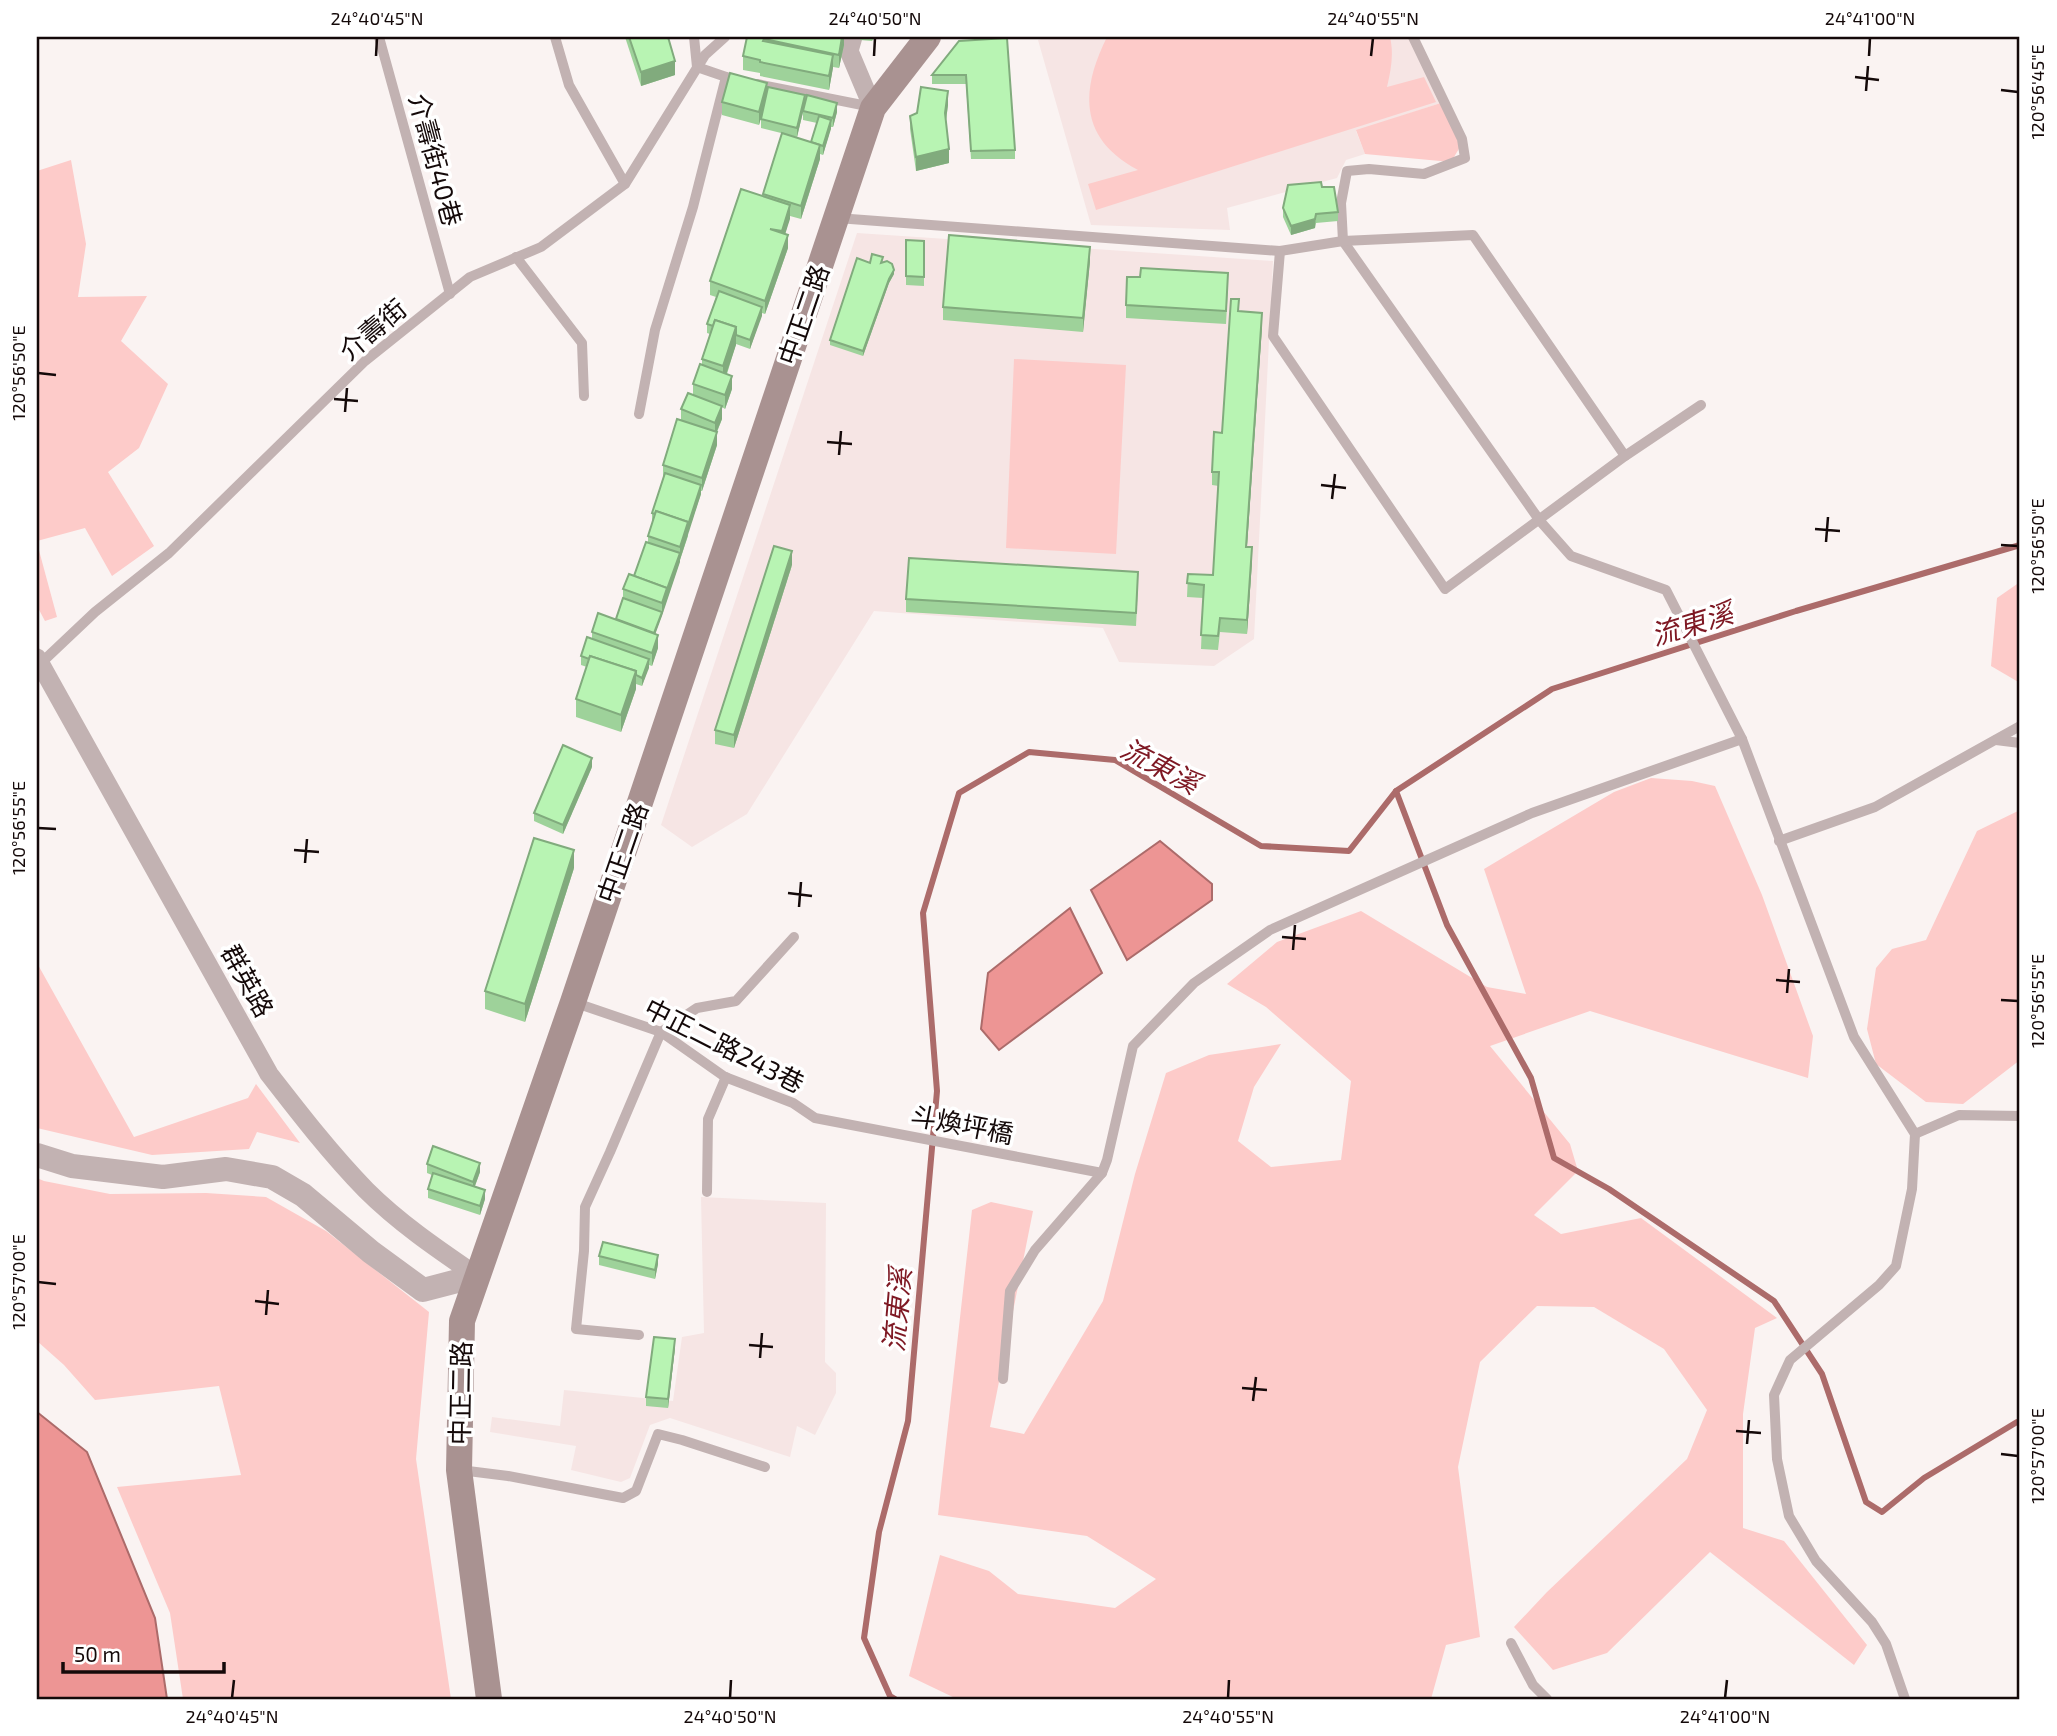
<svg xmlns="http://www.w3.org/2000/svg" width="2057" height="1736" font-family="'Exo 2','Noto Sans TC',sans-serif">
	<rect width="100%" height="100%" fill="#faf3f2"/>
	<!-- built -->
	<g fill="#f6e5e4">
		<polygon points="1048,37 1410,37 1444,102 1356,131 1365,154 1346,160 1337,178 1227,208 1230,230 1091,225 1038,40"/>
		<polygon points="857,233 1273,261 1254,639 1214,666 1119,662 1103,628 874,611 747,814 692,847 661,825"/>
		<polygon points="701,1197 826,1203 825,1362 836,1373 836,1393 815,1435 797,1426 790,1457 670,1418 650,1425 630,1478 621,1482 571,1470 576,1446 490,1432 492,1417 560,1426 564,1390 673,1401 682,1337 704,1333"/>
	</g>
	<!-- green -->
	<g fill="#fdcbc9">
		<path d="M 1107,37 L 1390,37 C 1394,54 1391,70 1387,87 L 1424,77 L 1436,102 L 1096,210 L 1088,184 L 1138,170 C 1079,139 1080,91 1107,37 Z"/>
		<polygon points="1444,102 1460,147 1451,162 1365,154 1356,130"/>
		<polygon points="71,160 86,244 78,297 147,296 121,341 168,384 139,448 108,472 154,546 112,576 85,528 37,541 37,171"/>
		<polygon points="1014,359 1126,365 1116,554 1006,548"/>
		<polygon points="37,543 57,617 45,621 37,606"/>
		<polygon points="2020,582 2020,683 1991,666 1997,598"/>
		<polygon points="1651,778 1692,781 1715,786 1762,895 1813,1036 1808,1078 1590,1011 1490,1046 1570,1144 1578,1171 1534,1215 1561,1234 1641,1218 1777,1318 1755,1328 1743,1414 1743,1528 1784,1541 1867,1645 1854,1665 1710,1552 1607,1653 1553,1670 1514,1627 1547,1592 1687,1459 1707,1410 1664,1349 1594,1307 1537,1306 1480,1362 1458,1467 1480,1637 1446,1645 1431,1699 957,1699 909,1676 940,1555 989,1571 1018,1594 1115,1608 1156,1579 1087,1536 938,1515 972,1210 991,1202 1033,1211 990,1427 1024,1434 1103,1301 1135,1174 1166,1073 1209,1055 1281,1044 1254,1087 1238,1141 1271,1167 1341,1160 1351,1081 1266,1007 1227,984 1277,942 1361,911 1487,987 1526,994 1484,869 1614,792"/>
		<polygon points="2020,810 2020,1060 1963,1104 1926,1102 1876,1064 1867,1029 1876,968 1892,949 1926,940 1977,831"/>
		<polygon points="37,963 134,1137 248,1098 256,1084 300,1143 257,1132 249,1149 152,1155 37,1128"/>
		<polygon points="37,1178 44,1181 110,1194 206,1193 266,1197 326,1231 429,1312 416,1459 451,1699 183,1699 170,1613 117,1487 241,1475 219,1386 95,1400 64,1365 37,1341"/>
	</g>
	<!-- water -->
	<g fill="#ed9594" stroke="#ac6b6a" stroke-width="2">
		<polygon points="1160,841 1212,884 1212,900 1127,960 1091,890"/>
		<polygon points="1070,908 1102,973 999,1050 981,1029 988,973"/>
		<polygon points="37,1412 87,1452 155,1618 167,1699 37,1699"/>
	</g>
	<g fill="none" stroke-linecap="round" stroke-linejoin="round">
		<!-- stream -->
		<g stroke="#ac6b6a" stroke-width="6">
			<polyline points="1396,791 1447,925 1531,1078 1554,1158 1609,1189 1774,1301 1822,1374 1866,1502 1882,1512 1924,1478 2017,1422 2020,1422"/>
			<polyline points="895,1699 890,1696 864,1638 879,1532 908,1421 937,1091 923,913 959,793 1029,752 1115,760 1261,846 1349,851 1396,791 1552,689 1796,611 2020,545"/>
		</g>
		<!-- service -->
		<g stroke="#c2b2b2" stroke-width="10">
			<polyline points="379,37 450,294"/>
			<polyline points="555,37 569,85 625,184"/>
			<polyline points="694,37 697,67 732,79"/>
			<polyline points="1413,37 1462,139 1465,158 1424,174 1369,169 1347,171 1341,203 1343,241 1540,521 1571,556 1666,590 1742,739 1854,1037 1915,1134 1912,1189 1896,1266 1879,1285 1790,1360 1774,1395 1777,1459 1789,1516 1816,1561 1872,1622 1886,1644 1905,1699"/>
			<polyline points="757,84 872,107"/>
			<polyline points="837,218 1280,251 1343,241 1473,235 1625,456"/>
			<polyline points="1280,251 1273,336 1445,589 1625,456 1701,405"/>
			<polyline points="516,257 582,343 584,396"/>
			<polyline points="639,414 655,330 693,207 726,77"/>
			<polyline points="40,664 95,612 169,553 365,361 470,277 541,247 625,184 705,55 725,37"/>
			<polyline points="1996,740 2020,743"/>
			<polyline points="1779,841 1875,807 2020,726"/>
			<polyline points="573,1002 661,1032 725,1077 793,1103 815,1118 1102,1173"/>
			<polyline points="1915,1134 1959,1115 2020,1116"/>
			<polyline points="707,1192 708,1119 726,1077"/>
			<polyline points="639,1335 576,1329 584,1251 585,1207 610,1152 661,1032 697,1008 736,1001 794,937"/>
			<polyline points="1003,1379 1010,1291 1035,1250 1102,1173 1107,1160 1133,1046 1194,983 1270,930 1532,813 1742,739"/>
			<polyline points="460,1470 508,1476 623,1498 636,1491 658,1434 682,1440 765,1467"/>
			<polyline points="1511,1643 1533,1685 1547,1699"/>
		</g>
		<!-- minor -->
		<g stroke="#c2b2b2" stroke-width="19">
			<polyline points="853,37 849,51 873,108"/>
			<path d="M 37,658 L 269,1074 C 300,1114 331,1154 366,1190 C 399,1223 439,1250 477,1276"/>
		</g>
		<!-- tertiary -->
		<polyline stroke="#c2b2b2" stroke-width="24" points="37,1155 72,1166 163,1177 226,1169 272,1177 303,1195 371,1252 423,1290 477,1276"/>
		<!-- secondary -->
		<polyline stroke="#a99291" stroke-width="26" points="489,1699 459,1470 462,1321 573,1002 873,108 928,37"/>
	</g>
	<!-- wall -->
	<g fill="#9ed29a">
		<polygon points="625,37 668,37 675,75 641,86"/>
		<polygon points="747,37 844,37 844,45 839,68 833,67 829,90 760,76 760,73 743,70 743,56"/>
		<polygon points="860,37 875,37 872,41 860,40"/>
		<polygon points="959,41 1015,150 1015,159 971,159 966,84 932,84 932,75"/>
		<polygon points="767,92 805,104 837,112 833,127 831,127 823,155 820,154 820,159 801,219 790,216 785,234 788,248 765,314 762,313 750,349 736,344 727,374 732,389 725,409 722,407 722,419 717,432 717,445 702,491 701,491 701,494 688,532 688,536 655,634 658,648 652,666 649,665 642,686 636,684 636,689 621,732 576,717 576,699 587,667 581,665 581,656 592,639 592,632 616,619 623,598 623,589 634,576 648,542 648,536 653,522 652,522 652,513 663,479 663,465 681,421 681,409 693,395 693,384 702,365 702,359 710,334 707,333 707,324 716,297 710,295 710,281 763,196 763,194 811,142 817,123 803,120 803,112 797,137 761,128 761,117 759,125 722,115 722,102"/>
		<polygon points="948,105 946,120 949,163 916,171 910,129 910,116"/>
		<polygon points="1322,187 1338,212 1338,221 1316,223 1315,228 1291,235 1283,217 1283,208"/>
		<polygon points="906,240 924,241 924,286 906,285"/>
		<polygon points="1090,261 1083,332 943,320 943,307"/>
		<polygon points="870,263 882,263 894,274 889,283 863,356 830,345 830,340"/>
		<polygon points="1140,277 1228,287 1226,324 1126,318 1126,305"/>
		<polygon points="1239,311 1262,326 1247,547 1252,561 1247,634 1220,632 1218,650 1201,649 1203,598 1187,597 1188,574 1213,575 1219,486 1212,485 1212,472 1222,433"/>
		<polygon points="792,565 734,748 715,744 715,730"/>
		<polygon points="1138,586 1136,626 906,612 906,599"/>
		<polygon points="592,767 563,834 534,821 534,813"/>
		<polygon points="574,868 525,1022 485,1009 485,991"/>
		<polygon points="427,1164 480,1172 475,1186 485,1199 480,1215 428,1198 428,1189 432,1175 427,1173"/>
		<polygon points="599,1256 658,1264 655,1279 599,1265"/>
		<polygon points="675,1348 668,1408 646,1406 646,1397"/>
	</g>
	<!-- shaded-wall -->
	<g fill="#81ab7d">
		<polygon points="842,37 844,37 844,45 839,68 839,55"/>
		<polygon points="833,55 833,68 829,90 829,76"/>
		<polygon points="675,61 675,75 641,86 641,72"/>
		<polygon points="767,83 767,96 759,125 759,112"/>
		<polygon points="948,91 948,105 945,127 945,113"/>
		<polygon points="805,95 805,104 797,137 797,128"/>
		<polygon points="837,103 837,112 833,127 833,118"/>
		<polygon points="831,120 831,129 823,155 823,146"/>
		<polygon points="820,145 820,159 801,219 801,206"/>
		<polygon points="949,149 949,163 916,171 916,157"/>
		<polygon points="790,205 790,219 782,244 782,231"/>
		<polygon points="1316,214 1315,228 1291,235 1291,226"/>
		<polygon points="788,235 788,248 765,314 765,301"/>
		<polygon points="1090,247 1090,261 1083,332 1083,318"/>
		<polygon points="894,270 894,274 889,283 863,356 863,351 889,279"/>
		<polygon points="762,307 762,316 750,349 750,340"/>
		<polygon points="1262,313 1262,326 1246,560 1246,547"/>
		<polygon points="736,327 736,345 723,384 723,366"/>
		<polygon points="732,376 732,389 725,409 725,395"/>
		<polygon points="722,406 722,419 715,436 715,423"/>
		<polygon points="717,432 717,445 702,491 702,478"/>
		<polygon points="701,485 701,494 680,560 680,547"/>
		<polygon points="1252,547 1252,561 1247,634 1247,620"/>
		<polygon points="792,551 792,565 734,748 734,735"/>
		<polygon points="680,553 680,562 662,616 662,603"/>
		<polygon points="662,612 662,616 652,643 652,639"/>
		<polygon points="658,635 658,648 652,666 652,653"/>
		<polygon points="649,659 649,668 642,686 642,678"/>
		<polygon points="636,671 636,689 621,732 621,715"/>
		<polygon points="592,758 592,767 563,834 563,825"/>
		<polygon points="574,850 574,868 525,1022 525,1004"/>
		<polygon points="480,1163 480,1172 473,1191 473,1182"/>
		<polygon points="485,1190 485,1199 480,1215 480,1206"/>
		<polygon points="658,1255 658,1264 655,1279 655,1270"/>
		<polygon points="675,1339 675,1348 668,1408 668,1399"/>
	</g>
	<!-- building -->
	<g fill="#b8f4b3" stroke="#81ab7d" stroke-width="2">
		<polygon points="629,37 668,37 675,61 641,72"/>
		<polygon points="747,37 842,37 839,55 764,39 763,41 833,55 829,76 760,62 760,60 743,56"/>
		<polygon points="1007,38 1015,150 971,151 966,75 932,75 959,41"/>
		<polygon points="730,73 767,83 759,112 722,102"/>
		<polygon points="768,87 805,95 797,128 761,119"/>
		<polygon points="921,87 948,91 945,113 949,149 916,157 910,116 917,113"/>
		<polygon points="807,95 837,103 833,118 803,111"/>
		<polygon points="819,116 831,120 823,146 811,142"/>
		<polygon points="782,133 820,145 801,206 763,194"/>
		<polygon points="1321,182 1322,187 1334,187 1338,212 1316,214 1315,219 1291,226 1283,208 1288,185"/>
		<polygon points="741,189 790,205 782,231 770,229 788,235 765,301 710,281"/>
		<polygon points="949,235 1090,247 1083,318 943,307"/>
		<polygon points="906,240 924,241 924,277 906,276"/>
		<polygon points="872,254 883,257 881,263 887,261 892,264 894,270 889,279 863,351 830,340 857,258 870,263"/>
		<polygon points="1141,268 1228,273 1226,311 1126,305 1127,277 1140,277"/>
		<polygon points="719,291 762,307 750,340 736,335 736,327 715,320 713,326 707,324"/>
		<polygon points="1231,299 1239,299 1238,311 1262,313 1246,547 1252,547 1247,620 1220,618 1218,636 1201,635 1204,585 1187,583 1188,574 1213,575 1219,472 1212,472 1214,432 1222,433"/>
		<polygon points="715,320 736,327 723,366 702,359"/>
		<polygon points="700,364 732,376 725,395 693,384"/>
		<polygon points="688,393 722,406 715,423 681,409"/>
		<polygon points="677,419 717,432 702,478 663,465"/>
		<polygon points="665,473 701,485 688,525 688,522 656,511 655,514 652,513"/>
		<polygon points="656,511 688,522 680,547 648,536"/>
		<polygon points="646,542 680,553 667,589 667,588 634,576"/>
		<polygon points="774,546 792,551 734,735 715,730"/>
		<polygon points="909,558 1138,572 1136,613 906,599"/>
		<polygon points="629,574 667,588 662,603 623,589"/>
		<polygon points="623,598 662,612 654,633 616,619"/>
		<polygon points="598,613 658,635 652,653 592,632"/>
		<polygon points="587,637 649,659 642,678 636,675 636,671 590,656 589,659 581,656"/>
		<polygon points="590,656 636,671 621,715 576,699"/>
		<polygon points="563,745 592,758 563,825 534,813"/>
		<polygon points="534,838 574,850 525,1004 485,991"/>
		<polygon points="433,1146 480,1163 473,1182 427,1164"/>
		<polygon points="433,1173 485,1190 480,1206 428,1189"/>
		<polygon points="603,1242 658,1255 655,1270 599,1256"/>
		<polygon points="654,1337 675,1339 668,1399 646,1397"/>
	</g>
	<!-- ticks -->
	<path fill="none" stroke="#140909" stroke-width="2.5" d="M 376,56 L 377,38M 874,56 L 875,38M 1371,56 L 1373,38M 1869,56 L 1870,38M 1855,77 L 1879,80M 2001,90 L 2018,92M 1866,91 L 1868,66M 38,373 L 56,375M 334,399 L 358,401M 345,412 L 347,388M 827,442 L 852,444M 839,455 L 841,431M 1321,485 L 1346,488M 1332,499 L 1335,474M 1815,529 L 1840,531M 1826,542 L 1828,517M 2001,545 L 2018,546M 38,828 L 56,829M 294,850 L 319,852M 305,863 L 307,839M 788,893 L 812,896M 799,907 L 801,882M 1282,937 L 1306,939M 1293,950 L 1295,925M 1776,980 L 1800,982M 1787,993 L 1789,969M 2001,1000 L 2018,1001M 38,1282 L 56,1284M 255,1301 L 279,1304M 266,1315 L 268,1290M 749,1345 L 773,1347M 760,1358 L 762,1333M 1242,1388 L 1267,1390M 1253,1401 L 1256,1377M 1736,1431 L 1761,1433M 1747,1444 L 1749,1420M 2001,1454 L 2018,1456M 232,1698 L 234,1680M 730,1698 L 731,1680M 1228,1698 L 1229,1680M 1725,1698 L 1727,1680"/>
	<g text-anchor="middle" stroke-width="7" stroke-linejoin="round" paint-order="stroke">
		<!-- street labels -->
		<g font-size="26" fill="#140909" stroke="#fff">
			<text transform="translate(435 160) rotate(75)" y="9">介壽街40巷</text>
			<text transform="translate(804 315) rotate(-71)" y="9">中正二路</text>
			<text transform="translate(373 330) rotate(-40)" y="9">介壽街</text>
			<text transform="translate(623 853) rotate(-71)" y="9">中正二路</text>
			<text transform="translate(247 981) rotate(61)" y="9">群英路</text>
			<text transform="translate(724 1046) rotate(27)" y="9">中正二路243巷</text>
			<text transform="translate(962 1125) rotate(11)" y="9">斗煥坪橋</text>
			<text transform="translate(461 1393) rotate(-89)" y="9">中正二路</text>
		</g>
		<!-- water labels -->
		<g font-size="28" font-style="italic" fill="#7e1823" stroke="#fff">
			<text transform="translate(1692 624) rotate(-17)" y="10">流東溪</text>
			<text transform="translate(1160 766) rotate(28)" y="10">流東溪</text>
			<text transform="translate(897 1310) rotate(-85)" y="10">流東溪</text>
		</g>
	</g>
	<!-- border -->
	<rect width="2057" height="1736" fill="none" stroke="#ffffff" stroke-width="77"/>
	<!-- scale -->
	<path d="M63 1662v10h161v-10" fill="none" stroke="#140909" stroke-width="3.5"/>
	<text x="74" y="1662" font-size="21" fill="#140909" stroke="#ffffff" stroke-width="5" paint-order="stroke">50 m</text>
	<rect x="38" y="38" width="1980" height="1660" fill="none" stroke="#140909" stroke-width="2.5"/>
	<g font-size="18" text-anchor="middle" fill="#140909">
		<text x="377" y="25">24°40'45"N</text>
		<text x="875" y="25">24°40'50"N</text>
		<text x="1373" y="25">24°40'55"N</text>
		<text x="1870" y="25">24°41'00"N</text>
		<text transform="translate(2038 92) rotate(-90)" y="6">120°56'45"E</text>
		<text transform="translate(19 373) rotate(-90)" y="6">120°56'50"E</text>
		<text transform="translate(2038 546) rotate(-90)" y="6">120°56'50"E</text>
		<text transform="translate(19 828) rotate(-90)" y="6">120°56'55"E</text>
		<text transform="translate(2038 1001) rotate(-90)" y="6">120°56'55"E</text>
		<text transform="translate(19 1282) rotate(-90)" y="6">120°57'00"E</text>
		<text transform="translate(2038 1456) rotate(-90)" y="6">120°57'00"E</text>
		<text x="232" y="1723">24°40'45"N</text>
		<text x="730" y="1723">24°40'50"N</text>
		<text x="1228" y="1723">24°40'55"N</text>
		<text x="1725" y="1723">24°41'00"N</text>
	</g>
</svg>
